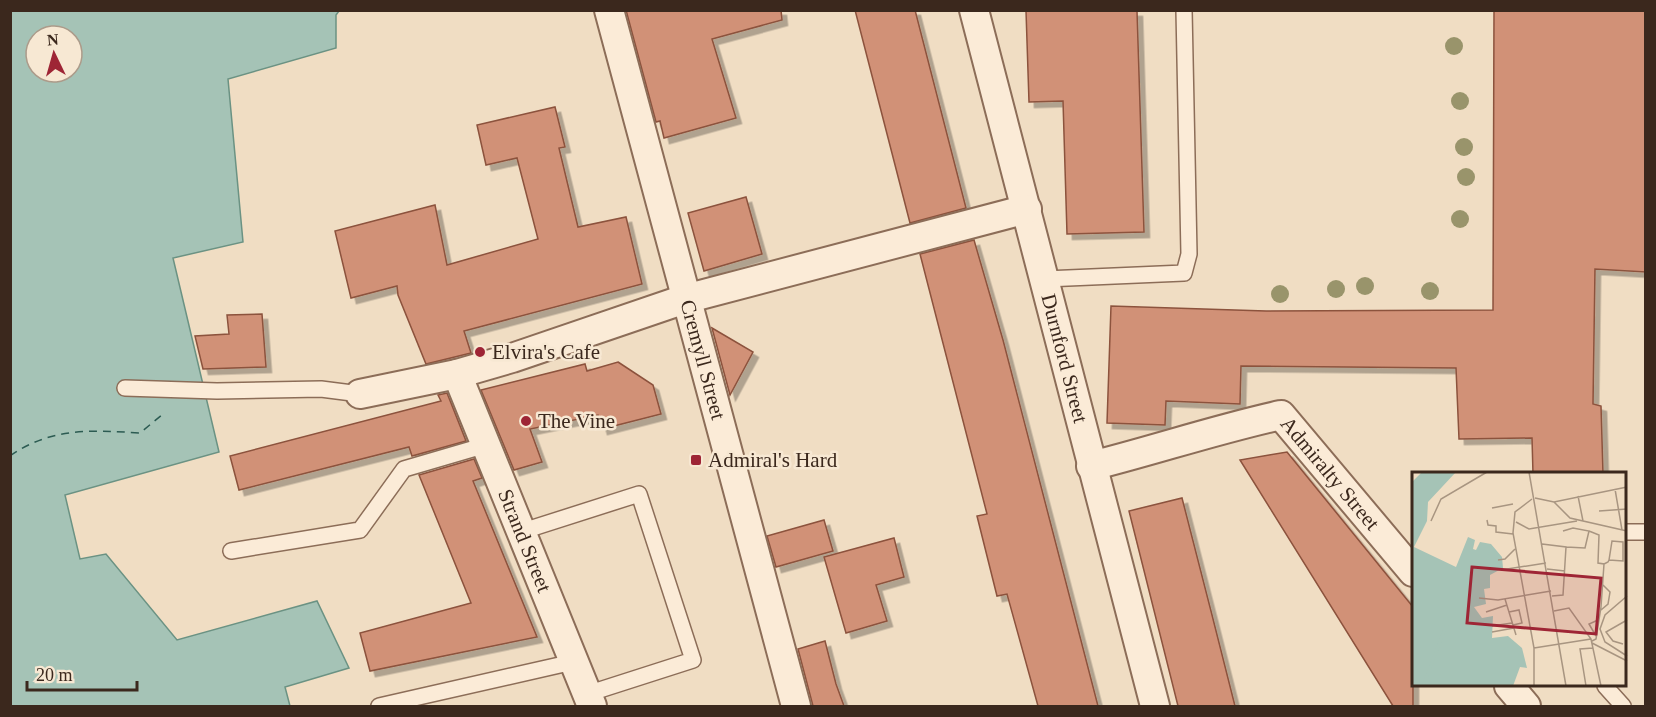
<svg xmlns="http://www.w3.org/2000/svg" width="1656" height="717" font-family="Georgia,serif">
	<defs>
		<filter id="shadow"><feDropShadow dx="5.5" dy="5.5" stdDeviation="0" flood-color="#0004"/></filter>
	</defs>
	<rect width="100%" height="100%" fill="#f0ddc3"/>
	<!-- water -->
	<path fill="#a5c3b6" stroke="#6b9283" stroke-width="1.5" fill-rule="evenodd" d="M 10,11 L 339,11 L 336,15 L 336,48 L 228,79 L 243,242 L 173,258 L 219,452 L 65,495 L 80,559 L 106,554 L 177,640 L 317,601 L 349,668 L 285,687 L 290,706 L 11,706 ZM 36,36 L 72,36 L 72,72 L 36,72 Z"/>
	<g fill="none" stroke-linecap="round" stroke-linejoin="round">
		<!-- ferry -->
		<path stroke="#2c5b52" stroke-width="1.5" stroke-dasharray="8 6" stroke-linecap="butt" d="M 10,456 C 51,427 93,430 140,433 L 163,414"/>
	</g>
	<!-- building -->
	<g fill="#d19177" stroke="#8c523d" stroke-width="1.5" filter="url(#shadow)">
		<polygon points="626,10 781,10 782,20 712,39 736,118 664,138 660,121 656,122"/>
		<polygon points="855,10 915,10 966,208 910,223"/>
		<polygon points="1494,10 1646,10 1646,272 1595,269 1593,404 1601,406 1603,474 1533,474 1532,438 1459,439 1456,368 1241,366 1240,404 1166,401 1165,425 1107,423 1111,306 1266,311 1493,310"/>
		<polygon points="1026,11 1137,11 1144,232 1067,234 1063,101 1029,102"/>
		<polygon points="555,107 565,147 559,148 578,227 626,217 642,284 464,331 471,353 426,364 398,295 397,286 351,298 335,231 435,205 447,265 538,239 517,158 486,165 477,125"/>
		<polygon points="746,197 762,254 704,271 688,213"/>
		<polygon points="974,240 1003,340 1098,706 1038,706 1007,594 997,596 977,516 987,514 920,254"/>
		<polygon points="262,314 266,367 203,369 195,336 229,334 227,315"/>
		<polygon points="712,328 753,352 730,395"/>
		<polygon points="618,362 653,385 661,414 602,429 598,415 530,429 542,462 514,470 481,390 585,364 587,371"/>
		<polygon points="447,393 466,441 412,456 409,447 239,490 230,456 441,401 438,395"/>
		<polygon points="1287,452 1413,607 1413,706 1393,706 1240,460"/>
		<polygon points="474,459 482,478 473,481 537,637 370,671 360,633 471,603 419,475"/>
		<polygon points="1182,498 1212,615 1235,706 1178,706 1129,511"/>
		<polygon points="824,520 833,551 776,567 767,536"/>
		<polygon points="894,538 904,577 876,585 887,621 846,633 824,557"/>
		<polygon points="825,641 836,684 844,706 813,706 798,649"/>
	</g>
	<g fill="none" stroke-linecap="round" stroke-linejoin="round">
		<!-- service casing -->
		<g stroke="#8c6d58" stroke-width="18">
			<g id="service">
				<polyline points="1045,279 1184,273 1189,254 1184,10"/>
				<polyline points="125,388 217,391 321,389 360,394"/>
				<polyline points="520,532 639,494 693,660 587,694"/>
				<polyline points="1624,532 1646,532"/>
				<polyline points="231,551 360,530 404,469 486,445"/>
				<polyline points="1605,686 1623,706"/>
				<polyline points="379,706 573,662"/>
			</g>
		</g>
		<!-- minor casing -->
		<g stroke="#8c6d58" stroke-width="32">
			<g id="minor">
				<path id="s1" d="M 609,10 L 796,706"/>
				<path id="s2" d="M 974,10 L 1155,706"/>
				<path id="s3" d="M 457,374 L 592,706"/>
				<polyline points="360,394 457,374 512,358 685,299 1027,209"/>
				<path id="s4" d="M 1091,466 C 1155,450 1217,429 1281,415 L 1413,572"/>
				<polyline points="1509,686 1526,706"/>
			</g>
		</g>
		<!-- service -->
		<use href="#service" stroke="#fbebd7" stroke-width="15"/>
		<!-- minor -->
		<use href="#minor" stroke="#fbebd7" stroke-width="28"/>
	</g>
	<!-- trees -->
	<g fill="#99946b">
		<circle cx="1454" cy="46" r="9"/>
		<circle cx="1460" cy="101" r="9"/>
		<circle cx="1464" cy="147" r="9"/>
		<circle cx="1466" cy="177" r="9"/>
		<circle cx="1460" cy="219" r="9"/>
		<circle cx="1365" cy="286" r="9"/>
		<circle cx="1336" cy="289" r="9"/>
		<circle cx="1430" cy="291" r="9"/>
		<circle cx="1280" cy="294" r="9"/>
	</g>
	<!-- markers -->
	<g fill="#9e2535" stroke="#f7e8d3" stroke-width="2">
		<circle cx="480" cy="352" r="6"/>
		<circle cx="526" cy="421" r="6"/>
		<rect x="690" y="454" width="12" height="12" rx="3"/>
	</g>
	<g text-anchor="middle" stroke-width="5" stroke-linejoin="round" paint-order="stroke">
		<!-- poi labels -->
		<g font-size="21" fill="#3b281d" stroke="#f7e8d3" text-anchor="start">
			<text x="492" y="359">Elvira's Cafe</text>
			<text x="538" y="428">The Vine</text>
			<text x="708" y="467">Admiral's Hard</text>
		</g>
		<!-- street labels -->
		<g font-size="21" fill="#3b281d" stroke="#f7e8d3">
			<text dy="7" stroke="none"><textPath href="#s2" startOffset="360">Durnford Street</textPath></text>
			<text dy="7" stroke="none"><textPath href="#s1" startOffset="362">Cremyll Street</textPath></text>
			<text dy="7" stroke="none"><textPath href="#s4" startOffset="273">Admiralty Street</textPath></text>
			<text dy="7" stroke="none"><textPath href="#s3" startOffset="180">Strand Street</textPath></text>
		</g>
	</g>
	<!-- overview -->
	<g transform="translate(1412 472)">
		<rect width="214" height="214" fill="#f0ddc3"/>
		<path d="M 10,0 L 44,0 L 16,30 L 15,49 L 2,75 L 44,95 L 56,65 L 63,68 L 61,77 L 64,78 L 68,70 L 79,72 L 90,85 L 91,96 L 78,103 L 78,116 L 72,117 L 74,132 L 62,135 L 70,146 L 81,144 L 80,166 L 96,164 L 110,176 L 115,196 L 108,195 L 101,214 L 0,214 L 0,10 Z" fill="#a5c3b6"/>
		<path fill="none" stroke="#a5c3b6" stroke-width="3" d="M 11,214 L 34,154 L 53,134 L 70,129"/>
		<path fill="none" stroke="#a89581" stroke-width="1.5" d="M 117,0 L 154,214M 203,17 L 210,58M 166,24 L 171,49M 123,26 L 142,30 L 215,15M 120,27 L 103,40 L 101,61 L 122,176 L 122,214M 142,30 L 158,46 L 215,59M 80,36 L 101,32M 187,39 L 215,37M 75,48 L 76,53 L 84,54 L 84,60 L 101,62M 19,49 L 29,27 L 75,0M 104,50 L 117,57 L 165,49M 151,59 L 161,56 L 177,59 L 173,76 L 154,75M 177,59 L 187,63 L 186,91 L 192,92 L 189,135 L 184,167 L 180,169M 130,72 L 154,75 L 151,123 L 140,124M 86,88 L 93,87 L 103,77M 192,92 L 196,90 L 197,88 L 200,69 L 211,70 L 211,89 L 197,88M 135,97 L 153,99M 89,98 L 134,91M 215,124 L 193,143 L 188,157 L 193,170 L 215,184M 67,126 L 86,128 L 139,119M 93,127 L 104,163M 189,138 L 196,132 L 198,120 L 191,113M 142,139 L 157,136 L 179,167 L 189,214M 74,140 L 95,133M 97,140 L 107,138 L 110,151 L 101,153M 80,154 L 100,151M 80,160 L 102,156M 184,164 L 177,152 L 186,148M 180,171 L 215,189M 211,172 L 201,169 L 194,160 L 215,148M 122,176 L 179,167M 174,214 L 168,177 L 181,176"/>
		<path fill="#9e2535" fill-opacity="0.15" stroke="#9e2535" stroke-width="3" d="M 60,95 L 189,106 L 184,162 L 55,151 Z"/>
		<rect width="214" height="214" fill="none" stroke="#3b281d" stroke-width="3"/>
	</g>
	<!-- border -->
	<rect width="1656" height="717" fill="none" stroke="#3b281d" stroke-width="24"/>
	<!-- north arrow -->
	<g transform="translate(54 54) rotate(355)"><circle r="28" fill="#f7e8d3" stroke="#ac9b8a" stroke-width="1.5"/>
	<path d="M0-4.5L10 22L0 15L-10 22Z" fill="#9e2535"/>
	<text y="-9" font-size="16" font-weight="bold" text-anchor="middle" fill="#3b281d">N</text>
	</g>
	<!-- scale -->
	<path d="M27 681v9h110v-9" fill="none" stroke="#3b281d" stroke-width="3"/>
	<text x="36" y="681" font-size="18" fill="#3b281d" stroke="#f7e8d3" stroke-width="4.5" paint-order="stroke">20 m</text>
</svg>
